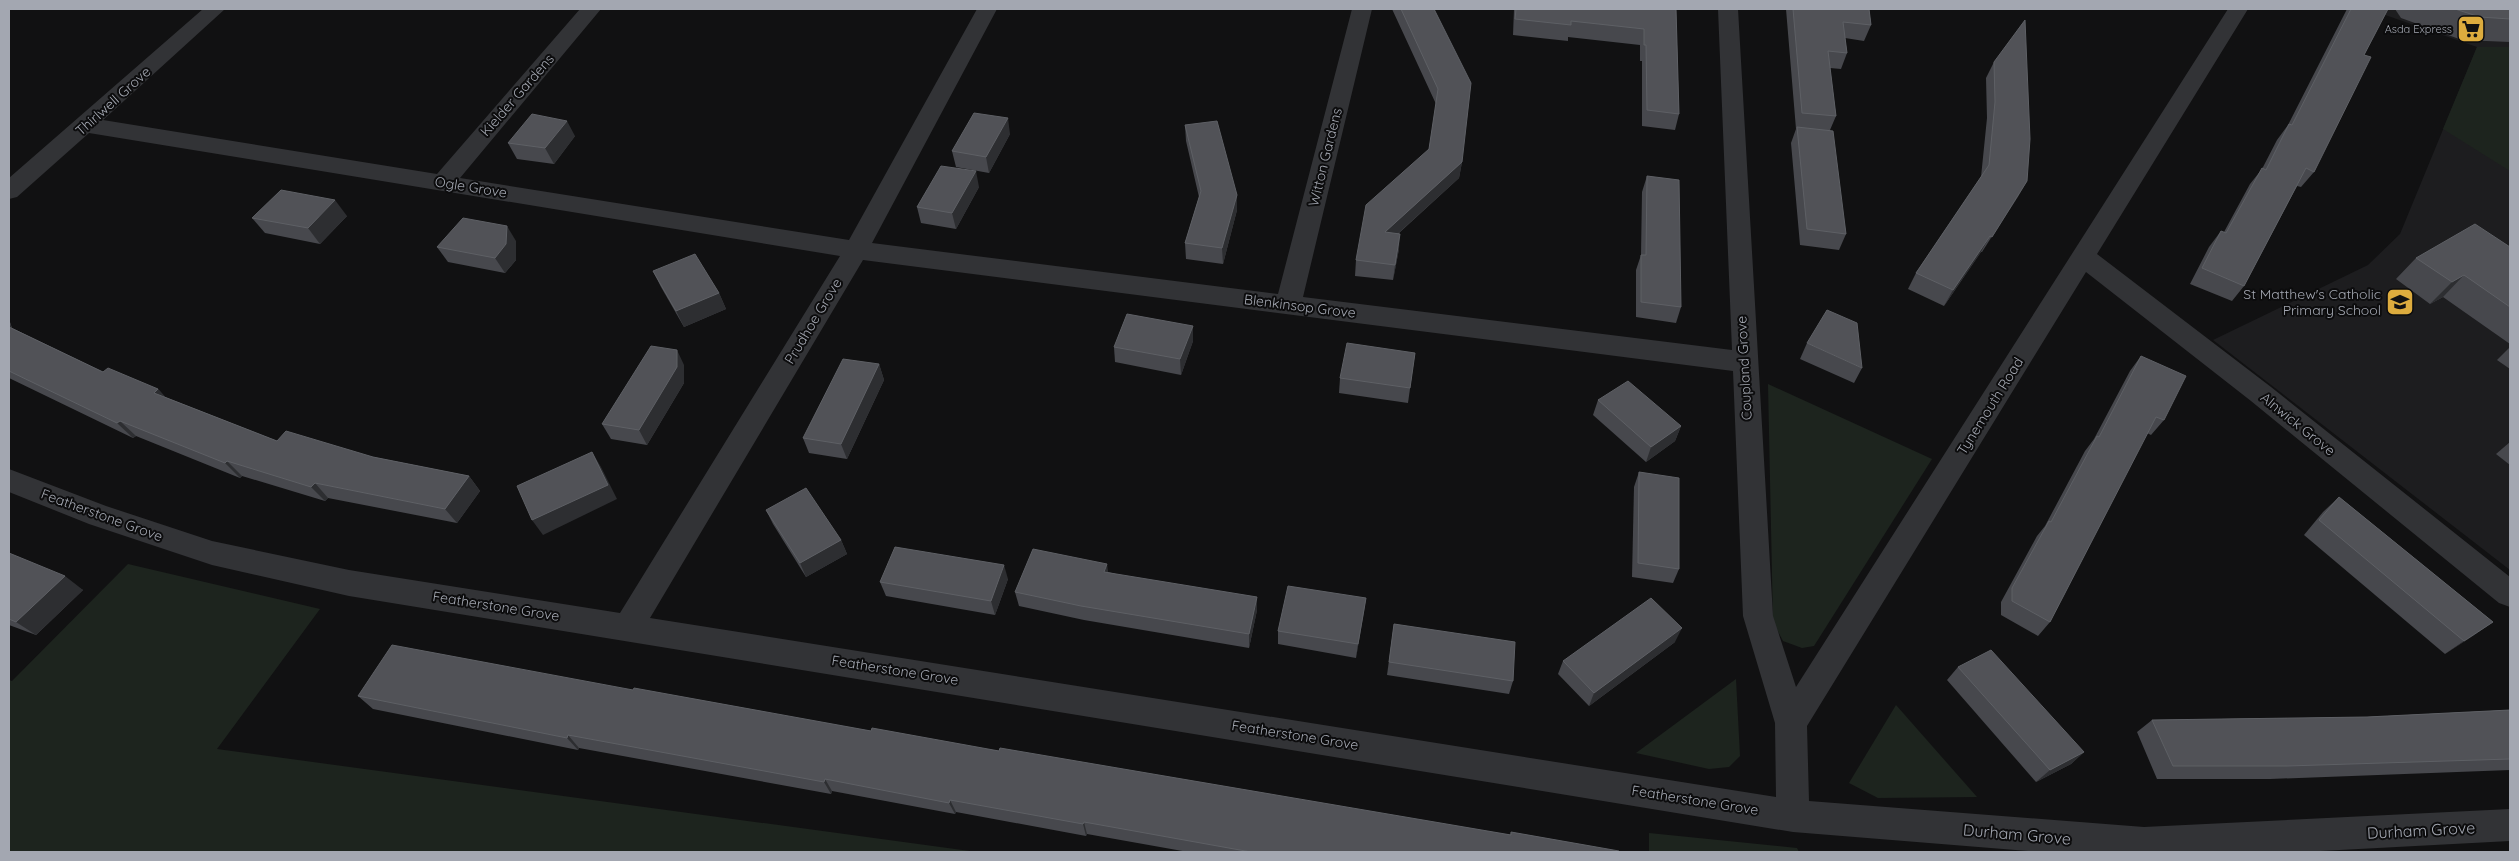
<svg xmlns="http://www.w3.org/2000/svg" width="2519" height="861" font-family="Quicksand,sans-serif">
	<rect width="100%" height="100%" fill="#111112"/>
	<!-- built -->
	<polygon fill="#1d1d1f" points="2368,9 2510,9 2510,570 2213,340 2368,265 2400,234 2477,47"/>
	<!-- green -->
	<g fill="#1d241e">
		<polygon points="2477,47 2510,47 2510,171 2443,129"/>
		<polygon points="1768,384 1932,459 1814,646 1802,648 1783,641 1773,622"/>
		<polygon points="128,564 320,609 217,749 977,852 9,852 9,680 12,681"/>
		<polygon points="1736,679 1740,756 1729,767 1709,769 1636,753"/>
		<polygon points="1896,705 1977,797 1878,798 1849,783"/>
		<polygon points="1649,833 1797,848 1799,852 1649,852"/>
	</g>
	<g fill="none" stroke-linecap="round" stroke-linejoin="round">
		<!-- street -->
		<path fill="#323336" fill-rule="evenodd" d="M 203,9 L 225,9 L 103,120 L 437,174 L 580,9 L 601,9 L 460,178 L 849,240 L 977,9 L 997,9 L 872,243 L 1278,294 L 1352,9 L 1372,9 L 1303,297 L 1732,350 L 1718,9 L 1738,9 L 1773,616 L 1796,687 L 2228,9 L 2248,9 L 2097,254 L 2271,387 L 2510,577 L 2510,607 L 2499,603 L 2251,401 L 2086,272 L 1807,726 L 1809,801 L 2144,827 L 2510,809 L 2510,841 L 2302,852 L 2041,852 L 1793,832 L 349,596 L 212,565 L 89,524 L 9,492 L 9,469 L 106,506 L 212,541 L 349,570 L 620,613 L 840,256 L 89,133 L 17,197 L 9,199 L 9,178 ZM 863,260 L 1733,371 L 1743,616 L 1775,723 L 1776,797 L 650,618 Z"/>
	</g>
	<!-- wall -->
	<g fill="#47484d">
		<polygon points="1392,9 1434,9 1462,162 1459,178 1399,233 1399,249 1393,280 1355,276 1356,260 1429,149 1436,104"/>
		<polygon points="1514,9 1676,9 1679,114 1675,130 1642,126 1642,61 1640,61 1640,45 1568,37 1568,41 1513,35"/>
		<polygon points="1786,9 1869,9 1871,25 1864,41 1845,38 1847,53 1841,69 1830,68 1836,116 1830,130 1846,234 1839,250 1800,245 1791,143 1796,129"/>
		<polygon points="2347,9 2388,9 2364,55 2314,172 2301,187 2297,186 2244,286 2232,301 2190,284 2209,247 2221,231 2224,232 2250,184 2262,169 2277,140 2288,125"/>
		<polygon points="2395,9 2510,9 2510,42 2462,40 2401,18"/>
		<polygon points="1994,62 2027,181 1982,252 1981,252 1944,306 1908,289 1916,273 1981,177 1987,118 1986,78"/>
		<polygon points="1185,125 1237,210 1223,264 1186,259 1185,243 1199,197 1186,141"/>
		<polygon points="1010,134 989,173 956,167 952,151"/>
		<polygon points="575,136 554,164 517,159 508,143"/>
		<polygon points="1647,176 1681,307 1676,323 1636,317 1636,270 1641,255 1642,192"/>
		<polygon points="979,187 956,229 921,223 917,207"/>
		<polygon points="347,216 320,244 265,233 252,218"/>
		<polygon points="516,241 516,260 505,273 448,262 437,247"/>
		<polygon points="2510,247 2510,344 2443,297 2430,304 2396,279 2416,258"/>
		<polygon points="653,271 719,293 726,309 684,327 661,287"/>
		<polygon points="9,319 12,328 103,372 158,389 165,397 277,441 373,457 469,476 480,491 457,523 328,498 325,501 242,476 240,478 136,436 133,438 9,378"/>
		<polygon points="1193,341 1181,375 1115,362 1114,347"/>
		<polygon points="1807,343 1862,368 1854,383 1800,359"/>
		<polygon points="2510,347 2510,369 2497,360"/>
		<polygon points="1415,353 1408,403 1339,393 1340,378"/>
		<polygon points="2141,356 2164,420 2151,435 2147,433 2050,622 2038,636 2001,615 2001,602 2037,536 2045,526 2085,451 2094,439 2130,371"/>
		<polygon points="879,364 884,380 847,459 809,453 803,438"/>
		<polygon points="684,365 684,383 647,445 611,439 602,424"/>
		<polygon points="1598,400 1681,426 1675,441 1646,462 1593,415"/>
		<polygon points="2510,442 2510,465 2496,454"/>
		<polygon points="1639,472 1679,569 1673,583 1632,577 1634,487"/>
		<polygon points="2339,497 2493,622 2445,654 2304,535 2323,512"/>
		<polygon points="766,510 841,540 847,554 806,577 773,524"/>
		<polygon points="9,553 83,590 36,635 9,625"/>
		<polygon points="1108,572 1257,610 1249,648 1084,620 1019,606 1015,592"/>
		<polygon points="1008,579 995,615 886,596 880,582"/>
		<polygon points="1366,598 1356,658 1278,644 1278,631"/>
		<polygon points="1394,624 1513,681 1509,694 1387,675"/>
		<polygon points="1675,642 1589,706 1558,674 1563,661"/>
		<polygon points="1958,667 2084,752 2071,764 2036,782 1947,680"/>
		<polygon points="633,690 871,731 999,751 1510,835 1511,832 1619,852 1188,852 1087,834 1086,836 956,812 955,814 832,791 831,794 579,748 578,750 373,709 358,696"/>
		<polygon points="2510,710 2510,770 2270,779 2157,779 2137,732 2152,720 2367,717"/>
	</g>
	<!-- shaded-wall -->
	<g fill="#2d2e31">
		<polygon points="1008,118 1010,134 989,173 986,157"/>
		<polygon points="567,121 575,136 554,164 545,148"/>
		<polygon points="1462,162 1459,178 1383,247 1385,232"/>
		<polygon points="976,171 979,187 956,229 952,213"/>
		<polygon points="2027,181 2018,197 1982,252 1992,237"/>
		<polygon points="1237,195 1237,210 1223,264 1222,248"/>
		<polygon points="335,200 347,216 320,244 308,228"/>
		<polygon points="507,226 516,241 516,260 505,273 495,258"/>
		<polygon points="1400,234 1399,249 1393,280 1395,265"/>
		<polygon points="1990,236 1981,252 1944,306 1953,290"/>
		<polygon points="2464,275 2443,297 2430,304 2452,282"/>
		<polygon points="719,293 726,309 684,327 676,311"/>
		<polygon points="9,319 14,337 9,332"/>
		<polygon points="1193,326 1193,341 1181,375 1180,359"/>
		<polygon points="677,350 684,365 684,383 647,445 639,430"/>
		<polygon points="879,364 884,380 847,459 841,444"/>
		<polygon points="158,389 173,405 154,393"/>
		<polygon points="120,421 136,436 133,438 117,423"/>
		<polygon points="1681,426 1675,441 1646,462 1651,447"/>
		<polygon points="592,452 601,467 617,499 543,535 532,520"/>
		<polygon points="227,461 242,476 240,478 225,463"/>
		<polygon points="469,476 480,491 457,523 445,509"/>
		<polygon points="315,483 328,498 325,501 311,487"/>
		<polygon points="841,540 847,554 806,577 800,563"/>
		<polygon points="1107,564 1109,578 1104,572"/>
		<polygon points="1004,565 1008,579 995,615 991,601"/>
		<polygon points="65,576 83,590 36,635 16,622"/>
		<polygon points="1257,597 1257,610 1249,648 1249,634"/>
		<polygon points="1366,598 1364,612 1356,658 1358,644"/>
		<polygon points="2493,622 2473,636 2445,654 2464,641"/>
		<polygon points="1682,628 1675,642 1589,706 1594,693"/>
		<polygon points="568,735 579,748 578,750 567,738"/>
		<polygon points="2084,752 2071,764 2036,782 2050,770"/>
		<polygon points="825,779 832,791 831,794 824,782"/>
		<polygon points="950,800 956,812 955,814 949,803"/>
		<polygon points="1084,822 1087,834 1086,836 1083,824"/>
	</g>
	<!-- building -->
	<g fill="#515257" stroke="#5e6065">
		<polygon points="1401,9 1434,9 1471,83 1462,162 1385,232 1400,234 1395,265 1356,260 1366,205 1429,149 1438,89"/>
		<polygon points="1516,9 1676,9 1679,114 1647,110 1646,45 1644,45 1644,29 1571,21 1571,25 1515,19"/>
		<polygon points="1793,9 1869,9 1871,25 1843,22 1847,53 1828,51 1836,116 1802,113"/>
		<polygon points="2351,9 2388,9 2364,55 2371,57 2314,172 2306,168 2244,286 2202,268 2221,231 2226,233 2262,168 2266,170 2289,124 2292,125"/>
		<polygon points="2455,9 2510,9 2510,19 2480,17"/>
		<polygon points="2025,20 2030,139 2027,181 1992,237 1990,236 1953,290 1916,273 1989,165 1995,102 1994,62"/>
		<polygon points="974,113 1008,118 986,157 952,151"/>
		<polygon points="532,114 567,121 545,148 508,143"/>
		<polygon points="1217,121 1237,195 1222,248 1185,243 1201,191 1185,125"/>
		<polygon points="1797,127 1833,131 1846,234 1807,229"/>
		<polygon points="941,166 976,171 952,213 917,207"/>
		<polygon points="1647,176 1679,180 1681,307 1641,302 1641,255 1646,255"/>
		<polygon points="281,190 335,200 308,228 252,218"/>
		<polygon points="463,218 507,226 506,244 495,258 437,247"/>
		<polygon points="2475,224 2510,247 2510,307 2464,275 2452,282 2416,258"/>
		<polygon points="695,254 719,293 676,311 653,271"/>
		<polygon points="1827,310 1857,323 1862,368 1807,343"/>
		<polygon points="1127,314 1193,326 1180,359 1114,347"/>
		<polygon points="9,327 103,372 108,368 158,389 154,393 277,441 286,431 373,457 469,476 445,509 315,483 311,487 227,461 225,463 120,421 117,423 9,371"/>
		<polygon points="1347,343 1415,353 1410,388 1340,378"/>
		<polygon points="651,346 677,350 677,367 639,430 602,424"/>
		<polygon points="2141,356 2186,376 2164,420 2156,417 2050,622 2012,601 2012,588 2049,521 2051,522 2097,436 2099,437"/>
		<polygon points="843,359 879,364 841,444 803,438"/>
		<polygon points="1628,381 1681,426 1651,447 1598,400"/>
		<polygon points="592,452 608,485 532,520 517,486"/>
		<polygon points="1639,472 1679,478 1679,569 1638,563"/>
		<polygon points="806,488 841,540 800,563 766,510"/>
		<polygon points="2339,497 2493,622 2464,641 2319,520"/>
		<polygon points="895,547 1004,565 991,601 880,582"/>
		<polygon points="1033,549 1107,564 1104,572 1257,597 1249,634 1081,606 1015,592"/>
		<polygon points="9,553 65,576 16,622 9,619"/>
		<polygon points="1288,586 1366,598 1358,644 1278,631"/>
		<polygon points="1651,598 1682,628 1594,693 1563,661"/>
		<polygon points="1394,624 1515,642 1513,681 1389,662"/>
		<polygon points="392,645 633,690 634,688 871,731 872,728 999,751 1000,748 1511,835 1511,832 1619,851 1619,852 1251,852 1084,822 1083,824 950,800 949,803 825,779 824,782 568,735 567,738 358,696"/>
		<polygon points="1991,650 2084,752 2050,770 1958,667"/>
		<polygon points="2510,710 2510,759 2287,766 2173,766 2152,720 2367,717"/>
	</g>
	<!-- icons -->
	<defs>
		<g id="supermarket-square" transform="scale(1.4375)"><rect x="-9" y="-9" width="18" height="18" rx="4" fill="#ddac3e" stroke="#0c0c0d"/><path d="M-6-5.5h2.5l.6 2H6L4.5 2H-2.5L-4.4-4H-6ZM-1.5 3.2a1.3 1.3 0 1 0 .1 0ZM3 3.2a1.3 1.3 0 1 0 .1 0Z" fill="#111"/></g>
		<g id="school-square" transform="scale(1.4375)"><rect x="-9" y="-9" width="18" height="18" rx="4" fill="#ddac3e" stroke="#0c0c0d"/><path d="M0-5L7-2L0 1L-7-2ZM-4 1L0 2.5L4 1V4Q0 6-4 4Z" fill="#111"/></g>
	</defs>
	<g fill-rule="evenodd">
		<use href="#supermarket-square" x="2471" y="29"/>
		<use href="#school-square" x="2400" y="302"/>
	</g>
	<g text-anchor="middle" stroke-width="4" stroke-linejoin="round" paint-order="stroke">
		<!-- far-poi labels -->
		<g font-size="11" fill="#a3a7b1" stroke="#0c0c0d" text-anchor="end">
			<text x="2452" y="33">Asda Express</text>
		</g>
		<!-- street labels -->
		<g font-size="14" fill="#a3a7b1" stroke="#0c0c0d">
			<text transform="translate(517 95) rotate(-49)" y="5">Kielder Gardens</text>
			<text transform="translate(113 101) rotate(-42)" y="5">Thirlwell Grove</text>
			<text transform="translate(1325 157) rotate(-76)" y="5">Witton Gardens</text>
			<text transform="translate(471 187) rotate(9)" y="5">Ogle Grove</text>
			<text transform="translate(1300 306) rotate(7)" y="5">Blenkinsop Grove</text>
			<text transform="translate(813 321) rotate(-59)" y="5">Prudhoe Grove</text>
			<text transform="translate(1744 368) rotate(-93)" y="5">Coupland Grove</text>
			<text transform="translate(1990 406) rotate(-58)" y="5">Tynemouth Road</text>
			<text transform="translate(2298 424) rotate(39)" y="5">Alnwick Grove</text>
			<text transform="translate(102 515) rotate(20)" y="5">Featherstone Grove</text>
			<text transform="translate(496 606) rotate(9)" y="5">Featherstone Grove</text>
			<text transform="translate(895 670) rotate(9)" y="5">Featherstone Grove</text>
			<text transform="translate(1295 735) rotate(9)" y="5">Featherstone Grove</text>
			<text transform="translate(1695 800) rotate(9)" y="5">Featherstone Grove</text>
		</g>
		<!-- poi labels -->
		<g font-size="14" fill="#a3a7b1" stroke="#0c0c0d" text-anchor="end">
			<text x="2381" y="299">St Matthew's Catholic<tspan x="2381" dy="16">Primary School</tspan></text>
		</g>
		<!-- near-street labels -->
		<g font-size="16" fill="#a3a7b1" stroke="#0c0c0d">
			<text transform="translate(2421 830) rotate(-3)" y="6">Durham Grove</text>
			<text transform="translate(2017 834) rotate(5)" y="6">Durham Grove</text>
		</g>
	</g>
	<!-- border -->
	<rect width="2519" height="861" fill="none" stroke="#a3a7b1" stroke-width="20"/>
</svg>
